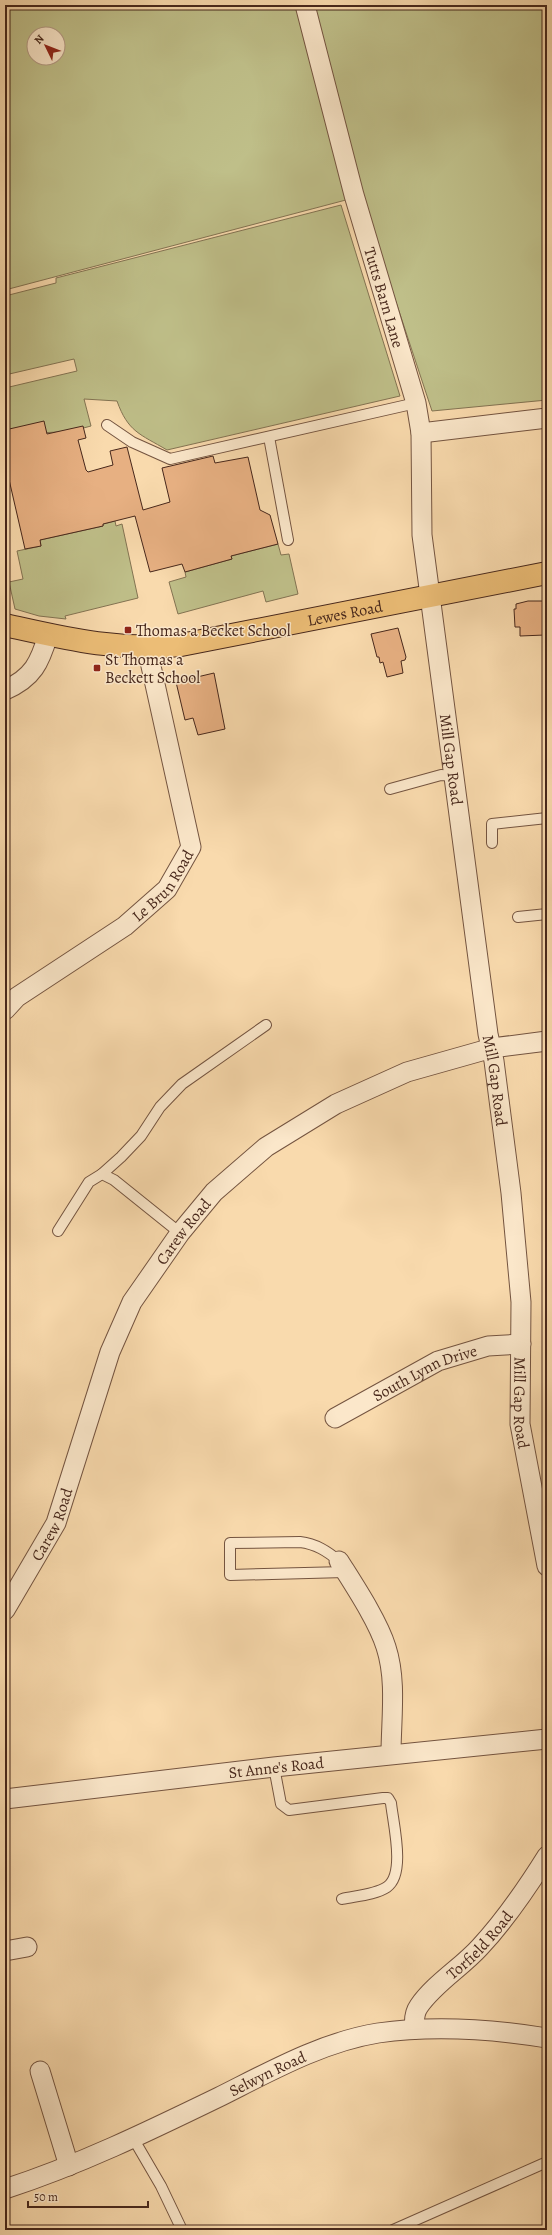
<svg xmlns="http://www.w3.org/2000/svg" width="552" height="2235" font-family="Alegreya,serif">
	<rect width="100%" height="100%" fill="#f9daad"/>
	<filter id="stains"><feTurbulence type="fractalNoise" baseFrequency=".005" numOctaves="4"/><feColorMatrix values="0 0 0 0 .2 0 0 0 0 .09 0 0 0 0 .02 0 0 0 .5 -.17"/></filter>
	<radialGradient id="worn" r=".72"><stop offset=".6" stop-color="#630" stop-opacity="0"/><stop offset="1" stop-color="#630" stop-opacity=".3"/></radialGradient>
	<!-- green -->
	<g fill="#bfbf89" stroke="#837352" fill-rule="evenodd">
		<path d="M 5,5 L 547,5 L 547,400 L 432,411 L 361,196 L 5,290 ZM 34,34 L 58,34 L 58,58 L 34,58 Z"/>
		<path d="M 341,205 L 400,396 L 167,450 C 140,434 128,432 117,401 L 84,399 L 91,426 C 62,435 34,433 5,430 L 5,388 L 77,371 L 74,359 L 5,375 L 5,296 L 56,283 L 56,278 Z"/>
		<polygon points="115,521 116,526 122,524 138,598 65,616 66,619 39,616 15,609 9,582 23,579 17,551 41,546 40,540 103,526 103,524"/>
		<polygon points="278,544 281,555 289,554 298,594 266,602 263,591 178,614 169,582 186,577 185,572 232,559 231,556"/>
	</g>
	<!-- building -->
	<g fill="#e7b082" stroke="#47271b">
		<polygon points="44,421 47,434 83,426 86,438 78,440 86,470 88,472 113,465 110,451 127,447 143,510 170,502 162,468 213,456 215,463 248,457 260,510 270,515 278,544 231,556 232,559 185,572 182,564 150,572 135,516 103,524 103,526 40,540 41,546 25,549 5,462 5,430"/>
		<polygon points="528,601 543,601 545,635 520,636 520,627 515,627 514,609 516,609 516,604"/>
		<polygon points="398,628 406,657 405,660 401,661 403,673 387,677 383,662 380,663 379,657 377,657 371,634"/>
		<polygon points="214,673 225,729 198,735 193,718 185,720 176,682"/>
	</g>
	<g fill="none" stroke-linecap="round" stroke-linejoin="round">
		<!-- lane casing -->
		<g stroke="#745440" stroke-width="12">
			<g id="lane">
				<polyline points="107,425 132,442 170,459 416,403"/>
				<polyline points="269,437 288,540"/>
				<polyline points="390,789 441,775 455,776"/>
				<polyline points="492,843 492,824 547,818"/>
				<polyline points="518,917 547,914"/>
				<polyline points="102,1174 121,1157 141,1136 160,1107 182,1084 266,1025"/>
				<polyline points="58,1231 89,1182 102,1174 114,1180 180,1233"/>
				<path d="M 339,1561 C 327,1551 316,1544 300,1542 L 230,1543 L 230,1575 L 345,1572"/>
				<path d="M 274,1767 L 281,1804 L 289,1810 L 383,1798 L 388,1798 L 391,1803 C 393,1823 406,1874 387,1887 C 375,1895 355,1896 342,1899"/>
				<polyline points="133,2138 161,2186 182,2230"/>
				<polyline points="393,2230 547,2162"/>
			</g>
		</g>
		<!-- street casing -->
		<g stroke="#745440" stroke-width="21">
			<g id="street">
				<path id="s1" d="M 305,5 L 354,195 L 416,403 L 421,433 L 422,535 L 488,1034 L 494,1061 L 511,1193 L 521,1302 L 520,1424 L 547,1566"/>
				<polyline points="421,433 547,418"/>
				<path d="M 5,690 C 33,678 40,662 48,635"/>
				<path id="s2" d="M 5,1010 L 17,997 L 125,926 L 167,889 L 191,847 L 147,648"/>
				<path id="s3" d="M 335,1418 L 438,1361 L 488,1346 L 521,1344"/>
				<path d="M 339,1561 C 354,1585 378,1621 386,1647 C 397,1681 391,1720 391,1754"/>
				<path id="s4" d="M 5,1610 L 56,1523 L 110,1352 L 132,1302 L 180,1233 L 214,1192 L 266,1147 L 336,1104 L 407,1072 L 492,1048 L 547,1041"/>
				<path id="s5" d="M 5,1799 L 274,1767 L 547,1739"/>
				<polyline points="5,1951 27,1947"/>
				<path id="s6" d="M 415,2029 C 414,2022 414,2013 419,2006 C 435,1983 461,1968 480,1947 C 506,1919 527,1888 547,1856"/>
				<polyline points="40,2071 69,2166"/>
				<path id="s7" d="M 5,2189 C 79,2165 149,2131 219,2097 C 269,2072 322,2042 378,2033 C 434,2025 492,2029 547,2038"/>
			</g>
		</g>
		<!-- primary casing -->
		<g stroke="#47271b" stroke-width="24">
			<g id="primary">
				<path id="s8" d="M 5,625 C 68,639 115,651 181,645 L 547,573"/>
			</g>
		</g>
		<!-- lane -->
		<use href="#lane" stroke="#fbe7ca" stroke-width="10"/>
		<!-- street -->
		<use href="#street" stroke="#fbe7ca" stroke-width="19"/>
		<!-- primary -->
		<use href="#primary" stroke="#ecbd76" stroke-width="22"/>
	</g>
	<!-- markers -->
	<g fill="#8f2418" stroke="#fbe7ca" stroke-width="1.5">
		<rect x="124" y="626" width="8" height="8" rx="2"/>
		<rect x="93" y="664" width="8" height="8" rx="2"/>
	</g>
	<g text-anchor="middle" stroke-width="3" stroke-linejoin="round" paint-order="stroke">
		<!-- street labels -->
		<g font-size="16" fill="#47271b" stroke="#fbe7ca">
			<text dy="6" stroke="none"><textPath href="#s1" startOffset="303">Tutts Barn Lane</textPath></text>
			<text dy="6" stroke="none"><textPath href="#s8" startOffset="345">Lewes Road</textPath></text>
			<text dy="6" stroke="none"><textPath href="#s1" startOffset="772">Mill Gap Road</textPath></text>
			<text dy="6" stroke="none"><textPath href="#s2" startOffset="203">Le Brun Road</textPath></text>
			<text dy="6" stroke="none"><textPath href="#s1" startOffset="1096">Mill Gap Road</textPath></text>
			<text dy="6" stroke="none"><textPath href="#s4" startOffset="422">Carew Road</textPath></text>
			<text dy="6" stroke="none"><textPath href="#s3" startOffset="101">South Lynn Drive</textPath></text>
			<text dy="6" stroke="none"><textPath href="#s1" startOffset="1420">Mill Gap Road</textPath></text>
			<text dy="6" stroke="none"><textPath href="#s4" startOffset="98">Carew Road</textPath></text>
			<text dy="6" stroke="none"><textPath href="#s5" startOffset="273">St Anne's Road</textPath></text>
			<text dy="6" stroke="none"><textPath href="#s6" startOffset="110">Torfield Road</textPath></text>
			<text dy="6" stroke="none"><textPath href="#s7" startOffset="287">Selwyn Road</textPath></text>
		</g>
		<!-- poi labels -->
		<g font-size="16" fill="#47271b" stroke="#fbe7ca" text-anchor="start">
			<text x="136" y="636">Thomas a Becket School</text>
			<text x="105" y="665">St Thomas a<tspan x="105" dy="18">Beckett School</tspan></text>
		</g>
	</g>
	<!-- margin -->
	<rect width="552" height="2235" fill="none" stroke="#f9daad" stroke-width="20"/>
	<rect x="6" y="6" width="540" height="2223" fill="none" stroke="#47271b" stroke-width="2"/>
	<rect x="10" y="10" width="532" height="2215" fill="none" stroke="#47271b"/>
	<!-- north arrow -->
	<g transform="translate(46 46) rotate(313)"><circle r="19" fill="#fbe7ca" stroke="#b39a84"/>
	<path d="M0-3L7 15L0 10L-7 15Z" fill="#8f2418"/>
	<text y="-6" font-size="11" font-weight="bold" text-anchor="middle" fill="#47271b">N</text>
	</g>
	<!-- scale -->
	<path d="M28 2201v6h120v-6" fill="none" stroke="#47271b" stroke-width="2"/>
	<text x="34" y="2201" font-size="12" fill="#47271b" stroke="#fbe7ca" stroke-width="3" paint-order="stroke">50 m</text>
	<rect width="100%" height="100%" filter="url(#stains)"/>
	<rect width="100%" height="100%" fill="url(#worn)"/>
</svg>
